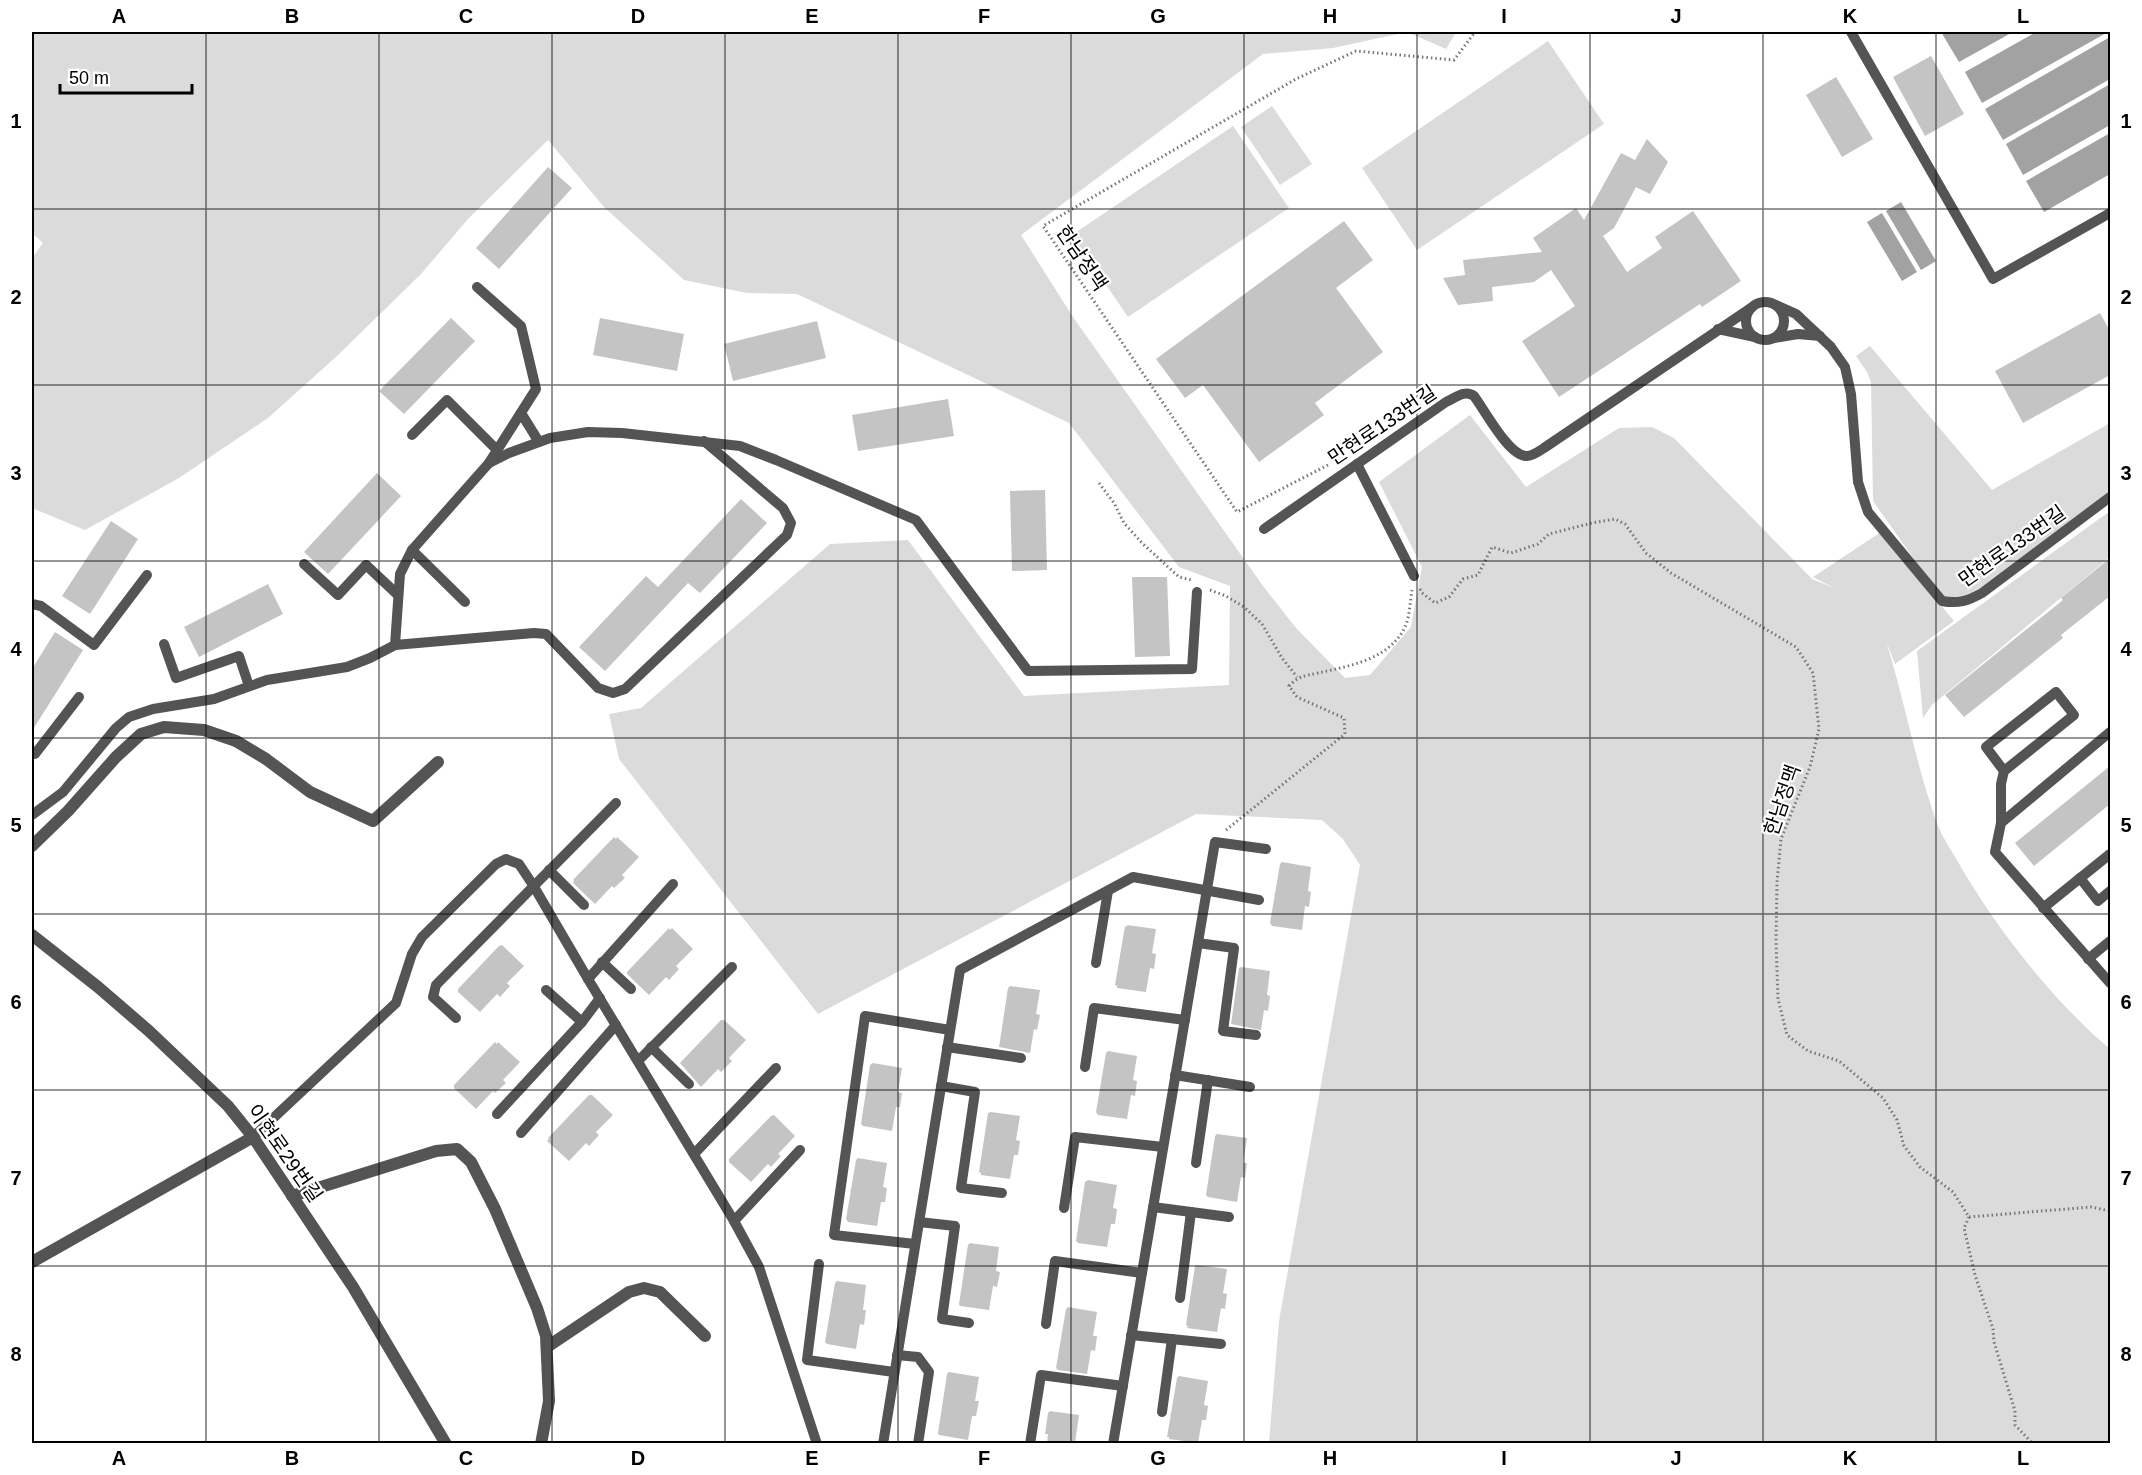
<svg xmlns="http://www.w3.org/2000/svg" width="2142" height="1475" font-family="Helvetica,'Noto Sans KR',sans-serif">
	<rect width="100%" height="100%" fill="#fff"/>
	<!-- green -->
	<g fill="#dbdbdb">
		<path d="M 32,32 L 1456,32 L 1446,49 L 1407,32 L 1333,48 L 1263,54 L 1021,235 L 1073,317 L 1263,586 L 1296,628 L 1345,678 L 1370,675 L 1411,627 L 1422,567 L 1379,482 L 1470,415 L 1526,487 L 1619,428 L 1652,427 L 1674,438 L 1812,579 L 1834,588 L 1813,577 L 1881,532 L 1954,621 L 1895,664 L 1886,641 C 1905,702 1916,766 1938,826 C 1943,838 1951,850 1958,862 C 1996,928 2052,1000 2110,1049 L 2110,1443 L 1269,1443 L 1279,1321 L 1360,865 L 1343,839 L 1322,820 L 1196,814 L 818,1014 L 619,759 L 609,714 L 641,708 L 830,544 L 908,540 L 1024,696 L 1229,685 L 1230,586 L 1179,567 L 1069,423 L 797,294 L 747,293 L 684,280 L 604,207 L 548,140 L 468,219 L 421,274 L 337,356 L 268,418 L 179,478 L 85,530 L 32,508 L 32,258 L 43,243 L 32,233 Z"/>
		<polygon points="1548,41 1604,124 1417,250 1362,168"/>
		<polygon points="1272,106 1312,164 1280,185 1241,127"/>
		<polygon points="1233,126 1289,208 1128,317 1072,235"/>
		<polygon points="1870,346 1992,490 2110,423 2110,493 1966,598 1942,599 1873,501 1871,382 1867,372 1856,356"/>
		<polygon points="2110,511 2110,557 1932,705 1923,718 1917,651"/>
	</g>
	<!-- water -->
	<g fill="#a2a2a2">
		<polygon points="1941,32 2013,32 1959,62"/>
		<polygon points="2036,32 2108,32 1982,103 1965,72"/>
		<polygon points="2110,37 2110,79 2003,140 1985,109"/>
		<polygon points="2110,84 2110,125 2023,175 2006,144"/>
		<polygon points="2110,133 2110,174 2044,212 2026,181"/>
		<polygon points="1901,202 1936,261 1921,270 1886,211"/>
		<polygon points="1882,213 1917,272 1902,281 1867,222"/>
	</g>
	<!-- building -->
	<g fill="#c4c4c4">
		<polygon points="1931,56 1964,114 1925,136 1893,77"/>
		<polygon points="1836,77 1873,139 1842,157 1806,95"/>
		<polygon points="1647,139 1668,162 1650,194 1636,187 1614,228 1603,236 1627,272 1662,248 1655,237 1693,211 1741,281 1702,307 1700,304 1559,397 1522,341 1575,306 1551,270 1534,282 1492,287 1493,301 1458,305 1443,278 1465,275 1463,260 1542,252 1533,238 1576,208 1584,220 1621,153 1635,160"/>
		<polygon points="548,167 572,188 499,269 476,248"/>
		<polygon points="1344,221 1373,260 1336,288 1383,352 1315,403 1324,415 1259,462 1203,385 1185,398 1156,359"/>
		<polygon points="2100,313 2110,331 2110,375 2023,423 1995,371"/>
		<polygon points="451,318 475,341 404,414 379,391"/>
		<polygon points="600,318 684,334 677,371 593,355"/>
		<polygon points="817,321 826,358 733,381 724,344"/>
		<polygon points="948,399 954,436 858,451 852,415"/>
		<polygon points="377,473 401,496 328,574 304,552"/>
		<polygon points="1045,490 1047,570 1012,571 1010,491"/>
		<polygon points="741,499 767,523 700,593 688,583 605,671 579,647 646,576 658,587"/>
		<polygon points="111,521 138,539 90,614 62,596"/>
		<polygon points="2110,558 2110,596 2061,635 2063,638 1964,717 1945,695 2063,600 2061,598"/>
		<polygon points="1132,577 1167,577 1170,656 1135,657"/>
		<polygon points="268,584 283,614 199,657 184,627"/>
		<polygon points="55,632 83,650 32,731 32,669"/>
		<polygon points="2110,766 2110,804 2034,866 2015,843"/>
		<polygon points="614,837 616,839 617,837 639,857 622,875 625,878 614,888 612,886 595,904 573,883 574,881 573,880"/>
		<polygon points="1282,862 1311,867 1308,891 1311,892 1309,907 1305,906 1302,930 1272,926 1270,923 1280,864"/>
		<polygon points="1127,925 1156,929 1152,953 1156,954 1154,969 1150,968 1146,992 1117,988 1117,986 1115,985 1125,926 1127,927"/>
		<polygon points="669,928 670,930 672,928 693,949 676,966 679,969 669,980 666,977 649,995 627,974 627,972"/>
		<polygon points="502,945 524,966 507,983 510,986 500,997 497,994 480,1012 458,992 458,989 499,946"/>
		<polygon points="1241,967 1270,971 1267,995 1270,996 1268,1011 1264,1010 1261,1030 1231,1024 1239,968"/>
		<polygon points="1010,986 1040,990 1036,1014 1040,1015 1037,1030 1034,1029 1030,1053 999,1047 1008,988"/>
		<polygon points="721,1020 724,1020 746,1040 729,1058 732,1061 721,1072 718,1069 701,1087 680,1063"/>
		<polygon points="495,1042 497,1044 498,1042 520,1062 503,1080 506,1083 495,1093 493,1091 476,1109 454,1088 454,1085"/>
		<polygon points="1108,1051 1137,1056 1133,1080 1137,1081 1135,1096 1131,1095 1127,1119 1098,1115 1096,1112 1106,1053"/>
		<polygon points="873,1063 902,1068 898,1092 902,1093 900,1107 896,1107 892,1131 863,1126 861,1124 870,1065"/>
		<polygon points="589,1095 592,1095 613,1115 596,1132 599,1135 589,1146 586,1143 569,1161 547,1141 549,1139 548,1138"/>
		<polygon points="991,1112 1020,1116 1016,1140 1020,1141 1018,1155 1014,1155 1010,1179 981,1175 981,1173 979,1172 988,1113"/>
		<polygon points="774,1115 795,1136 778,1154 781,1156 771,1167 768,1164 751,1182 729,1162 729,1159 771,1116"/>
		<polygon points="1217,1134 1247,1138 1243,1163 1247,1163 1245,1178 1241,1177 1237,1202 1208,1197 1206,1195 1215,1136"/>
		<polygon points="858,1158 887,1163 883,1187 887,1188 885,1202 881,1202 877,1226 848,1222 846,1219 856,1160"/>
		<polygon points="1088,1180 1117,1185 1113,1208 1117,1209 1115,1224 1111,1224 1107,1247 1078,1243 1076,1241 1085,1182"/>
		<polygon points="970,1243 999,1247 996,1271 1000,1272 997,1287 993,1286 989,1310 960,1306 959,1304 968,1245"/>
		<polygon points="1197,1265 1227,1269 1223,1293 1227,1294 1225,1309 1221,1308 1217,1332 1187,1328 1188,1326 1186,1325 1195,1266"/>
		<polygon points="837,1281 866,1285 863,1310 866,1310 864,1325 860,1324 856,1349 827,1344 825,1342 835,1283"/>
		<polygon points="1068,1307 1097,1312 1093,1336 1097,1336 1095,1351 1091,1350 1087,1374 1058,1370 1056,1368 1066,1309"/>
		<polygon points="949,1372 979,1377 975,1401 979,1401 976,1416 972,1416 968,1440 939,1435 938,1433 947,1374"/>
		<polygon points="1179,1376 1208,1381 1204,1405 1208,1406 1206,1420 1202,1420 1198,1443 1169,1439 1169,1437 1167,1437 1177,1378"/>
		<polygon points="1050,1411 1079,1415 1075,1443 1047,1443 1048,1434 1045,1434 1048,1413"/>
	</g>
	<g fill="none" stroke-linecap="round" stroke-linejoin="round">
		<!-- path -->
		<g stroke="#767676" stroke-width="3" stroke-dasharray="1.5 3" stroke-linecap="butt">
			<polyline points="1328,465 1237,512 1043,226 1296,79 1356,51 1454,60 1475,32"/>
			<polyline points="1099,483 1114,503 1124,523 1142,543 1179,577 1192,580"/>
			<polyline points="1420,589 1422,593 1435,603 1449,597 1463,579 1478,575 1492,547 1511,553 1538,544 1549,534 1592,523 1615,519 1625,524 1646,553 1671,573 1796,647 1813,673 1819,729 1810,767 1781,839 1777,882 1776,941 1778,999 1787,1035 1808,1051 1839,1061 1883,1098 1897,1120 1904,1146 1920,1167 1953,1192 1969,1217 2091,1207 2110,1211"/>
			<polyline points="1210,590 1226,596 1244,607 1262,624 1282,658 1297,677"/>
			<path d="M 1226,830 L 1345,734 L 1344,718 L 1297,697 L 1289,686 C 1298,676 1305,676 1318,673 C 1350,666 1390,659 1405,627 C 1410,616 1410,601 1412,590"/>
			<polyline points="1969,1217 1964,1228 1975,1275 1993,1329 1994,1342 2015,1411 2015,1425 2033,1444"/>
		</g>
		<!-- service -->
		<g stroke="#545454" stroke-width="10">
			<polyline points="1851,32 1993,279 2110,213"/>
			<polyline points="477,287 521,326 536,389 489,463"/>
			<circle cx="1765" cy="321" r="19"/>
			<path d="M 1776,305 L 1796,314 L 1831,347 L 1845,367 L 1851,394 L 1858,482 L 1868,512 L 1942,601 C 1958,604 1968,601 1982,593 L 2110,497"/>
			<polyline points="1718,329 1755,337"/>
			<polyline points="1774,338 1798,334 1820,336"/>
			<polyline points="521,413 539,442"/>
			<polyline points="412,435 447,400 497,450"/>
			<polyline points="1357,464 1414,576"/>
			<path d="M 1264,529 L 1446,402 C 1455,398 1465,389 1474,396 C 1484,409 1509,457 1527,456 C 1533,456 1539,451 1544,448 L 1751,308"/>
			<polyline points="412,550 465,602"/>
			<polyline points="304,564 338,595 366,565 398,595"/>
			<polyline points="32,604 41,606 94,645 147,575"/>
			<polyline points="164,644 176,678 239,656 249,686"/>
			<polyline points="395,645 534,633 546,634 598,688 613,693 625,689 787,535 791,523 783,508 704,441"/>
			<polyline points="2110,732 2001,823 1995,852 2110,983"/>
			<polyline points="32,751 35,754 79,697"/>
			<polyline points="32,815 63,792 116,728 129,717 153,709 214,699 267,680 347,667 370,658 395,645 400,574 412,550 489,463 509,453 550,438 588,432 622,433 740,446 776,460 916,520 1028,671 1192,669 1197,592"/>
			<polyline points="2001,823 2001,784 2004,771 1986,747 2056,692 2074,715 2004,771"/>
			<polyline points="549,870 584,905"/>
			<polyline points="2080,878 2098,901 2110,891"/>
			<polyline points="2043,908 2110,854"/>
			<polyline points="1198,943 1234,948 1223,1031 1256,1035"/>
			<polyline points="2088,959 2110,941"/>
			<polyline points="602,962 631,989"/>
			<polyline points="1096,963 1108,891"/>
			<polyline points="588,979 673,884"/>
			<polyline points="546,990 582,1022"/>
			<polyline points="456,1018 433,997 436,985 616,803"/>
			<polyline points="651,1047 689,1084"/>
			<polyline points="947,1047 1021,1058"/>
			<polyline points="638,1061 732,967"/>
			<polyline points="1085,1067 1094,1008 1185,1020"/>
			<polyline points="1175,1075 1250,1087"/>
			<polyline points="941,1086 975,1092 961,1188 1002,1193"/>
			<polyline points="497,1114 582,1022 600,998"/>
			<polyline points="521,1133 616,1025"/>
			<polyline points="253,1137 396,1003 412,954 422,937 496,864 506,859 519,864 533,885 588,979 734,1221 759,1267 817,1444"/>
			<polyline points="694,1154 776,1068"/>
			<polyline points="1196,1163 1208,1080"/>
			<polyline points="1153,1207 1229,1217"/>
			<polyline points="1064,1208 1075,1137 1163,1147"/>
			<polyline points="734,1221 800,1150"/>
			<polyline points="919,1222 955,1226 942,1319 969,1323"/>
			<polyline points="915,1244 834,1235 865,1016 950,1030"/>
			<polyline points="819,1264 807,1360 894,1372"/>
			<polyline points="1180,1298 1191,1212"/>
			<polyline points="1046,1324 1055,1261 1142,1273"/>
			<polyline points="1131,1335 1221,1344"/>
			<polyline points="897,1355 918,1357 929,1372 918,1444"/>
			<polyline points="1162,1412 1172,1339"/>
			<polyline points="883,1444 960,970 1133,877 1259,900"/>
			<polyline points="1030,1444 1041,1375 1123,1386"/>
			<polyline points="1113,1444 1215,842 1266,849"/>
		</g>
		<!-- minor -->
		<g stroke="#545454" stroke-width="12">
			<polyline points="32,846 68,811 116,757 141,734 164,727 204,730 236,741 266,759 310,792 373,821 438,762"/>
			<polyline points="292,1196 436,1151 457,1149 471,1162 495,1209 537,1308 546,1336 549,1401 541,1444"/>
			<polyline points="547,1347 629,1292 644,1288 660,1292 705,1336"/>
		</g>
		<!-- tertiary -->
		<g stroke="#545454" stroke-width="12">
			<polyline points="32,935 98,987 149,1031 228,1106 253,1137 353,1287 446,1444"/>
			<polyline points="32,1262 253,1137"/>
		</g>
	</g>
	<!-- grid -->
	<path fill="none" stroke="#000" stroke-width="1.5" stroke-opacity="0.55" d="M 206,32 L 206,1444M 379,32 L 379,1444M 552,32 L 552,1444M 725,32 L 725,1444M 898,32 L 898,1444M 1071,32 L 1071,1444M 1244,32 L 1244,1444M 1417,32 L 1417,1444M 1590,32 L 1590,1444M 1763,32 L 1763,1444M 1936,32 L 1936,1444M 32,209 L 2110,209M 32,385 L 2110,385M 32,561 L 2110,561M 32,738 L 2110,738M 32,914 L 2110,914M 32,1090 L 2110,1090M 32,1266 L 2110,1266"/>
	<g text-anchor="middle" stroke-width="4.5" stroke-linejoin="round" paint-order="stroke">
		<!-- street labels -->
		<g font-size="20" fill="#000" stroke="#fff">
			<text transform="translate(1082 258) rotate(56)" y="7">한남정맥</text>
			<text transform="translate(1382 425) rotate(-34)" y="7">만현로133번길</text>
			<text transform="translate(2012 546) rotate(-35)" y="7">만현로133번길</text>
			<text transform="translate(1782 800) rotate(-71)" y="7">한남정맥</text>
			<text transform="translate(285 1153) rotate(55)" y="7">이현로29번길</text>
		</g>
	</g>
	<!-- border -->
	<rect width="2142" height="1475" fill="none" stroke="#ffffff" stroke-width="66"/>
	<!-- scale -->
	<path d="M60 84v9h132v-9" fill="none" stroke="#000000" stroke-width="3"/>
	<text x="69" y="84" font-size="18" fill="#000000" stroke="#ffffff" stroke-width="4.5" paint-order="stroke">50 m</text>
	<rect x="33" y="33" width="2076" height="1409" fill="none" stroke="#000" stroke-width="2"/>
	<g font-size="20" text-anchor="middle" font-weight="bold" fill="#000">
		<text x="119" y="23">A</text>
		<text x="292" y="23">B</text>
		<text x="466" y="23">C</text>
		<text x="638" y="23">D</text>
		<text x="812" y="23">E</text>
		<text x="984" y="23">F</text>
		<text x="1158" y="23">G</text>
		<text x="1330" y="23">H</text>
		<text x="1504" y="23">I</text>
		<text x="1676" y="23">J</text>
		<text x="1850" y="23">K</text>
		<text x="2023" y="23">L</text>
		<text x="16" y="128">1</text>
		<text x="2126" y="128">1</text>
		<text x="16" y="304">2</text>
		<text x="2126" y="304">2</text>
		<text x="16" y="480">3</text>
		<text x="2126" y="480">3</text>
		<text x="16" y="656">4</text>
		<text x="2126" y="656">4</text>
		<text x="16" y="832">5</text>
		<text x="2126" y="832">5</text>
		<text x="16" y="1009">6</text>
		<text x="2126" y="1009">6</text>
		<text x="16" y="1185">7</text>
		<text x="2126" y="1185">7</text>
		<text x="16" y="1361">8</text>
		<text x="2126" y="1361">8</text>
		<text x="119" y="1465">A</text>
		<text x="292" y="1465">B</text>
		<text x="466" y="1465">C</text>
		<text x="638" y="1465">D</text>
		<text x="812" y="1465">E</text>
		<text x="984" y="1465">F</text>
		<text x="1158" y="1465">G</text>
		<text x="1330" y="1465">H</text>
		<text x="1504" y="1465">I</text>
		<text x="1676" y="1465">J</text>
		<text x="1850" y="1465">K</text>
		<text x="2023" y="1465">L</text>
	</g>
</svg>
